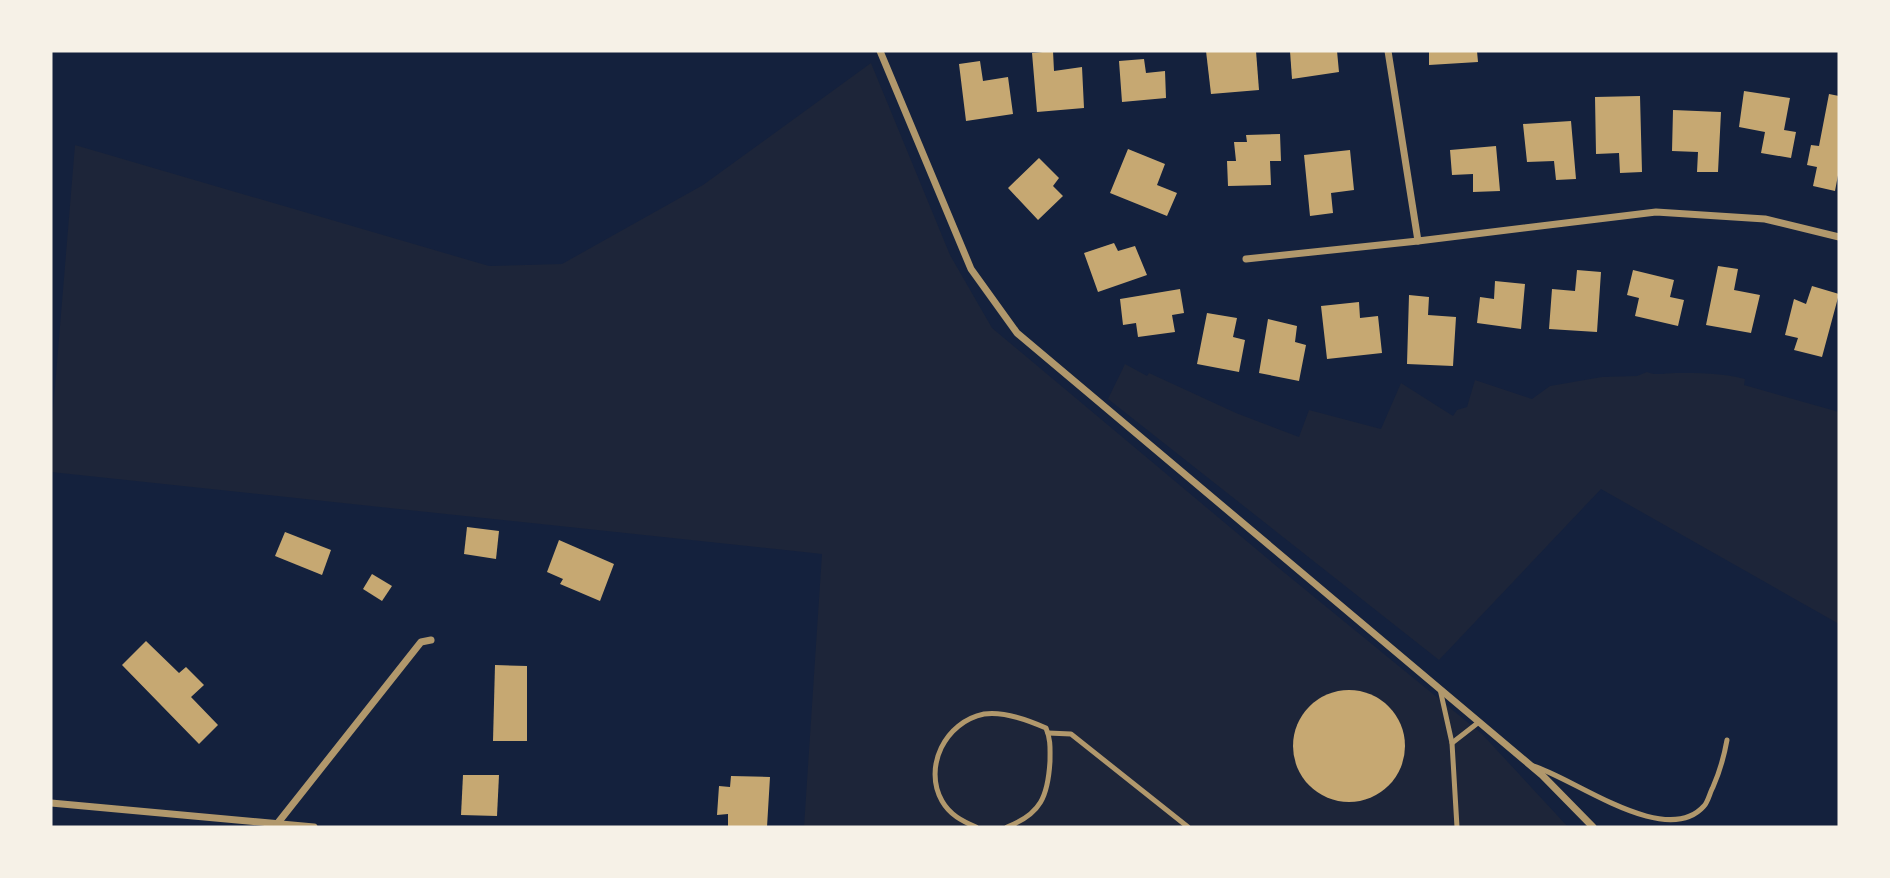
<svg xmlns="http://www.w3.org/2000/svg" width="1890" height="878" font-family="'Source Serif 4',serif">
	<rect width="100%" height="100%" fill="#14213d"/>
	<!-- green -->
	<g fill="#1d2539">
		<polygon points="871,63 950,255 992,328 1280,569 1482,734 1568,827 804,827 822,554 51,472 51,435 75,145 489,266 562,264 703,185"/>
		<path d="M 1125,364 L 1147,376 L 1149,373 L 1236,413 L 1299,437 L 1309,410 L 1381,429 L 1401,383 L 1453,416 L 1457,410 L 1467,407 L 1475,380 L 1532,399 L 1550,386 L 1602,377 L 1637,376 L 1647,372 C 1656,376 1665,373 1676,373 C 1698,373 1723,373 1745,379 L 1744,385 L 1839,412 L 1839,624 L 1601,489 L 1439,660 L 1108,399 Z"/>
	</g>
	<!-- building -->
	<g fill="#c6a872">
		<polygon points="1053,51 1054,71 1082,67 1084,108 1037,112 1032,53"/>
		<polygon points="1206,51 1256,51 1259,90 1211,94"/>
		<polygon points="1290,51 1337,51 1339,72 1292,79"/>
		<polygon points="1429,51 1477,51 1478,62 1429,65"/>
		<polygon points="1144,59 1146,73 1165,71 1166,98 1122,102 1119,61"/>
		<polygon points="980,61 983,81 1008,77 1013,114 966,121 959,64"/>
		<polygon points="1744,91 1790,98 1784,130 1796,132 1791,158 1761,153 1765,132 1739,127"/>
		<polygon points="1829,94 1839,96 1839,170 1835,191 1813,186 1817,167 1807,165 1811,145 1819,146"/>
		<polygon points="1640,96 1642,172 1620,173 1619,153 1596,154 1595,97"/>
		<polygon points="1673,110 1721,112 1718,172 1697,172 1698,152 1672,151"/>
		<polygon points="1571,121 1576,179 1556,180 1554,161 1527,162 1523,124"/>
		<polygon points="1280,134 1281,161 1270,161 1271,185 1228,186 1227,161 1236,161 1234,142 1247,142 1246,135"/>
		<polygon points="1496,146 1500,191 1473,192 1473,174 1452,175 1450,150"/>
		<polygon points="1128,149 1165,164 1157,185 1177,193 1167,216 1110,193"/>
		<polygon points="1350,150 1354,190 1331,193 1333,213 1310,216 1304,155"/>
		<polygon points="1039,158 1059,178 1053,186 1063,196 1038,220 1008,188"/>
		<polygon points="1114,243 1118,251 1135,246 1147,275 1098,292 1084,253"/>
		<polygon points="1718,266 1738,269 1734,290 1760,295 1751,333 1706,325"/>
		<polygon points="1577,270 1601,272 1597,332 1549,329 1552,289 1575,291"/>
		<polygon points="1633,270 1674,280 1670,297 1684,300 1678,326 1635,316 1639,298 1627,295"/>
		<polygon points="1495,281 1525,284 1521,329 1477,323 1480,297 1494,299"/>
		<polygon points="1812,286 1839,294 1822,357 1794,350 1798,338 1785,335 1794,299 1806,304"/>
		<polygon points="1180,289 1184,313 1172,315 1175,332 1138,337 1136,323 1123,325 1120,299"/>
		<polygon points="1409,295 1429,297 1428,315 1456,317 1453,366 1407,364"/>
		<polygon points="1359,302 1360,318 1378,316 1382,353 1327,359 1321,306"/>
		<polygon points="1207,313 1237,318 1233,337 1245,340 1239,372 1197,364"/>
		<polygon points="1268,319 1297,326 1295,342 1306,345 1299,381 1259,373"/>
		<polygon points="467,527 499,531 496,559 464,554"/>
		<polygon points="285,532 331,550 322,575 275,556"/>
		<polygon points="559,540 614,564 600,601 560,584 563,579 547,572"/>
		<polygon points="372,574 392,586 382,601 363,589"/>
		<polygon points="146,641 179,673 186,667 204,685 191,697 218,725 199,744 122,665"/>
		<polygon points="495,665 527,666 527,741 493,741"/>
		<circle cx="1349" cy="746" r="56"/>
		<polygon points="463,775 499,775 497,816 461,815"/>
		<polygon points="731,776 770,777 767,827 728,827 728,814 717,815 719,786 730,787"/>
	</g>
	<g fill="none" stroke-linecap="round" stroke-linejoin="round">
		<!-- service -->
		<g stroke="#b1986c" stroke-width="5">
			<polyline points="1440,689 1452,743 1457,827"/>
			<polyline points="1048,733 1071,734 1188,827"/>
			<polyline points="1452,743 1479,722"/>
			<path d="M 1533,766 C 1574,778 1666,849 1704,806 C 1708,802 1710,792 1713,787 C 1720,771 1724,757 1727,740"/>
			<path d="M 976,827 C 962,821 950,815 942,801 C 923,767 945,722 984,714 C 1004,711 1028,720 1046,728 C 1051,740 1050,749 1050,761 C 1048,796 1041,814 1007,827"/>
		</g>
		<!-- minor -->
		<g stroke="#b1986c" stroke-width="7">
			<polyline points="880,51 971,269 1017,333 1542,775 1593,827"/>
			<polyline points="1388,51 1418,241"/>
			<polyline points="1246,259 1418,241 1656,212 1765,219 1839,237"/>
			<polyline points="51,803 314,827"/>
			<polyline points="277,824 421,642 431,640"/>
		</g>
	</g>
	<!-- border -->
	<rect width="1890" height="878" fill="none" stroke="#f6f1e7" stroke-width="105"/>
</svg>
